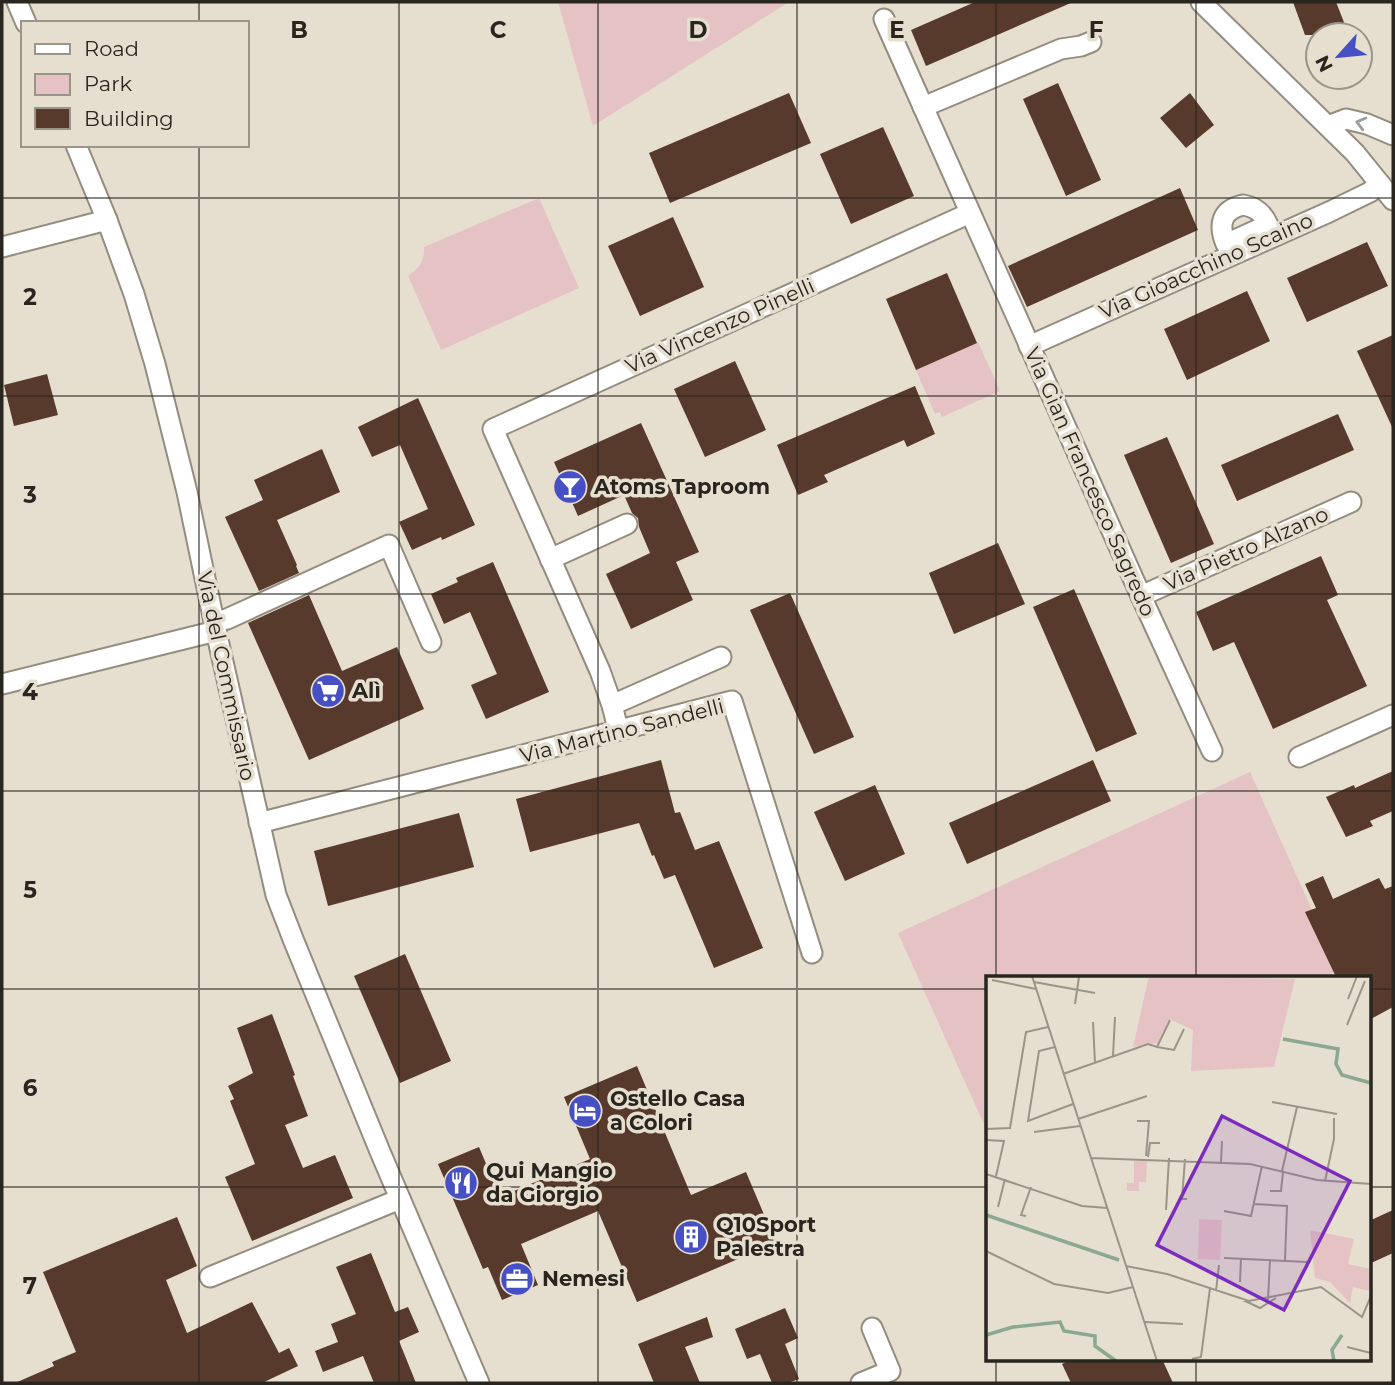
<svg xmlns="http://www.w3.org/2000/svg" width="1395" height="1385" font-family="Montserrat,sans-serif">
	<rect width="100%" height="100%" fill="#e6decf"/>
	<!-- green -->
	<g fill="#e5c3c4">
		<polygon points="558,2 789,2 593,126"/>
		<path d="M 539,198 L 579,288 L 441,350 L 408,276 C 419,268 425,261 424,247 Z"/>
		<polygon points="978,342 1000,391 942,417 940,412 935,414 916,370"/>
		<polygon points="1250,772 1339,970 1323,977 987,977 987,1131 898,933"/>
	</g>
	<!-- building -->
	<g fill="#573a2b">
		<polygon points="975,2 1073,2 926,66 911,30"/>
		<polygon points="1293,2 1336,2 1349,35 1305,35"/>
		<polygon points="1058,83 1101,180 1066,196 1023,99"/>
		<polygon points="789,93 811,143 670,203 649,153"/>
		<polygon points="1190,93 1214,125 1186,148 1160,118"/>
		<polygon points="883,127 914,196 851,224 820,154"/>
		<polygon points="1180,188 1198,230 1027,307 1008,266"/>
		<polygon points="673,217 704,287 640,316 608,246"/>
		<polygon points="1367,242 1388,286 1307,322 1287,278"/>
		<polygon points="947,273 977,343 916,370 886,299"/>
		<polygon points="1247,291 1270,341 1187,380 1164,329"/>
		<polygon points="1393,335 1393,429 1357,351"/>
		<polygon points="735,361 766,430 705,457 674,389"/>
		<polygon points="47,374 58,415 14,426 4,385"/>
		<polygon points="915,386 935,434 907,447 904,440 824,475 828,482 798,495 777,445"/>
		<polygon points="418,398 475,525 442,540 441,537 412,550 399,522 428,509 400,445 372,457 358,427"/>
		<polygon points="1338,414 1354,450 1237,501 1221,465"/>
		<polygon points="641,423 699,552 676,562 693,600 631,629 606,574 650,553 639,527 638,518 632,513 624,495 578,516 554,462"/>
		<polygon points="1167,437 1214,544 1171,563 1124,455"/>
		<polygon points="322,449 340,492 277,520 297,565 296,566 299,573 259,591 225,517 263,500 254,480"/>
		<polygon points="998,543 1025,604 954,634 929,573"/>
		<polygon points="1321,556 1338,595 1327,600 1367,686 1273,729 1234,642 1213,651 1196,612"/>
		<polygon points="493,562 549,692 486,719 471,685 497,674 470,612 444,624 431,594 458,582 456,578"/>
		<polygon points="1074,589 1137,734 1096,752 1033,607"/>
		<polygon points="790,593 854,737 814,754 750,610"/>
		<polygon points="309,595 342,671 397,647 424,709 309,760 248,623"/>
		<polygon points="661,760 675,813 680,812 695,850 719,841 763,948 714,968 675,875 664,879 654,855 652,856 639,823 530,852 516,799"/>
		<polygon points="1093,760 1111,801 967,864 949,823"/>
		<polygon points="1393,771 1393,811 1370,821 1373,826 1346,837 1326,797 1354,785 1355,788"/>
		<polygon points="875,785 905,854 845,881 814,812"/>
		<polygon points="459,813 474,867 328,906 314,851"/>
		<polygon points="1323,876 1333,899 1379,878 1385,889 1393,886 1393,1007 1369,1020 1369,977 1336,977 1305,912 1316,908 1305,884"/>
		<polygon points="405,954 451,1061 400,1083 354,976"/>
		<polygon points="272,1014 295,1075 293,1076 308,1116 285,1125 303,1168 335,1155 353,1198 252,1241 225,1177 255,1164 230,1101 234,1099 228,1086 253,1073 237,1028"/>
		<polygon points="637,1066 691,1195 746,1172 776,1243 637,1302 598,1211 521,1244 538,1285 502,1300 488,1267 483,1269 438,1164 479,1147 500,1197 590,1159 564,1097"/>
		<polygon points="1393,1210 1393,1253 1369,1264 1369,1221"/>
		<polygon points="177,1217 197,1266 166,1280 187,1333 252,1302 279,1353 289,1348 298,1366 262,1383 15,1383 54,1366 52,1362 76,1352 43,1272"/>
		<polygon points="371,1253 395,1312 408,1307 419,1332 399,1341 416,1383 374,1383 363,1356 323,1372 315,1351 338,1342 331,1324 356,1314 336,1267"/>
		<polygon points="785,1308 798,1338 785,1344 799,1379 788,1383 772,1383 760,1354 747,1359 735,1329"/>
		<polygon points="707,1317 713,1337 685,1347 700,1383 654,1383 638,1344"/>
		<polygon points="1073,1359 1162,1359 1173,1383 1071,1383 1062,1364"/>
	</g>
	<g fill="none" stroke-linecap="round" stroke-linejoin="round">
		<!-- street casing -->
		<g stroke="#948c7f" stroke-width="23">
			<g id="street">
				<polyline points="17,2 26,23"/>
				<polyline points="1201,2 1355,153 1393,200"/>
				<polyline points="884,19 1141,596 1212,751"/>
				<polyline points="923,107 1061,49 1081,46 1091,42"/>
				<polyline points="1328,126 1346,119 1367,124 1393,135"/>
				<polyline points="76,145 107,220 134,294 155,364 187,492 216,631 276,895 293,939 381,1154 479,1383"/>
				<path d="M 1243,205 C 1256,207 1263,213 1268,225 L 1226,244 C 1218,225 1221,210 1243,205 Z"/>
				<polyline points="2,247 107,220"/>
				<polyline points="1029,346 1329,212 1370,192 1380,184"/>
				<polyline points="550,559 627,524"/>
				<polyline points="1141,596 1351,502"/>
				<polyline points="214,622 227,619 389,545 431,642"/>
				<polyline points="2,684 216,631"/>
				<polyline points="612,705 721,657"/>
				<polyline points="618,729 612,705 600,671 493,429 970,213"/>
				<polyline points="1299,757 1393,715"/>
				<polyline points="259,823 732,701 812,953"/>
				<polyline points="210,1277 400,1199"/>
				<polyline points="861,1383 890,1371 872,1328"/>
			</g>
		</g>
		<!-- street -->
		<use href="#street" stroke="#fff" stroke-width="19"/>
	</g>
	<!-- one-way arrows -->
	<defs><path id="oneway-chevron" d="M-2-3.5L2.5 0L-2 3.5" fill="none" stroke-width="1.6" stroke-linecap="round" stroke-linejoin="round" transform="scale(1.75)"/></defs>
	<use stroke="#9f9d9b" href="#oneway-chevron" transform="translate(1361 123) rotate(-165)"/>
	<!-- grid -->
	<path fill="none" stroke="#292620" stroke-width="2" stroke-opacity="0.55" d="M 199,2 L 199,23M 399,2 L 399,1383M 598,2 L 598,1383M 797,2 L 797,1383M 996,2 L 996,977M 1196,2 L 1196,977M 199,145 L 199,1383M 2,198 L 1393,198M 2,396 L 1393,396M 2,594 L 1393,594M 2,791 L 1393,791M 2,989 L 987,989M 1369,989 L 1393,989M 2,1187 L 987,1187M 1369,1187 L 1393,1187M 996,1359 L 996,1383M 1196,1359 L 1196,1383"/>
	<!-- icons -->
	<defs>
		<g id="bar-disc" transform="scale(1.75)"><circle r="9.5" fill="#464fc4" stroke="#e6decf"/><path d="M-6-5H6L.8 .8V4.5H3.5V6h-7V4.5H-.8V.8Z" fill="#fff"/></g>
		<g id="supermarket-disc" transform="scale(1.75)"><circle r="9.5" fill="#464fc4" stroke="#e6decf"/><path d="M-6-5.5h2.5l.6 2H6L4.5 2H-2.5L-4.4-4H-6ZM-1.5 3.2a1.3 1.3 0 1 0 .1 0ZM3 3.2a1.3 1.3 0 1 0 .1 0Z" fill="#fff"/></g>
		<g id="hotel-disc" transform="scale(1.75)"><circle r="9.5" fill="#464fc4" stroke="#e6decf"/><path d="M-6-4.5h1.5V1H6V5H4.5V3h-9V5H-6ZM-4 0a1.8 1.8 0 1 1 3.6 0ZM.5 0V-2.5h3Q6-2.5 6 0Z" fill="#fff"/></g>
		<g id="restaurant-disc" transform="scale(1.75)"><circle r="9.5" fill="#464fc4" stroke="#e6decf"/><path d="M-5-6h1v4h1v-4h1v4h1v-4h1v5L-1.5 .5V6h-2V.5L-5-1ZM5-6V6H3V1.5H1.5Q1.5-4 5-6Z" fill="#fff"/></g>
		<g id="building-disc" transform="scale(1.75)"><circle r="9.5" fill="#464fc4" stroke="#e6decf"/><path d="M-4-6H4V6H1V3H-1V6H-4ZM-2.5-4.3h1.7v1.8h-1.7ZM.8-4.3h1.7v1.8H.8ZM-2.5-1h1.7V.8h-1.7ZM.8-1h1.7V.8H.8Z" fill="#fff"/></g>
		<g id="office-disc" transform="scale(1.75)"><circle r="9.5" fill="#464fc4" stroke="#e6decf"/><path d="M-6-3h4V-5.5h4V-3h4V5H-6ZM-1-4.5V-3h2v-1.5ZM-6 0V1H6V0Z" fill="#fff"/></g>
	</defs>
	<g fill-rule="evenodd">
		<use href="#bar-disc" x="570" y="487"/>
		<use href="#supermarket-disc" x="328" y="691"/>
		<use href="#hotel-disc" x="585" y="1111"/>
		<use href="#restaurant-disc" x="461" y="1183"/>
		<use href="#building-disc" x="691" y="1237"/>
		<use href="#office-disc" x="517" y="1279"/>
	</g>
	<g text-anchor="middle" stroke-width="7" stroke-linejoin="round" paint-order="stroke">
		<!-- street labels -->
		<g font-size="21" fill="#292620" stroke="#e6decf">
			<text transform="translate(1206 266) rotate(-24)" y="7">Via Gioacchino Scaino</text>
			<text transform="translate(720 326) rotate(-24)" y="7">Via Vincenzo Pinelli</text>
			<text transform="translate(1090 482) rotate(66)" y="7">Via Gian Francesco Sagredo</text>
			<text transform="translate(1246 549) rotate(-24)" y="7">Via Pietro Alzano</text>
			<text transform="translate(226 676) rotate(78)" y="7">Via del Commissario</text>
			<text transform="translate(622 731) rotate(-14)" y="7">Via Martino Sandelli</text>
		</g>
		<!-- poi labels -->
		<g font-size="21" font-weight="bold" fill="#292620" stroke="#e6decf" text-anchor="start">
			<text x="594" y="494">Atoms Taproom</text>
			<text x="352" y="698">Alì</text>
			<text x="610" y="1106">Ostello Casa<tspan x="610" dy="24">a Colori</tspan></text>
			<text x="486" y="1178">Qui Mangio<tspan x="486" dy="24">da Giorgio</tspan></text>
			<text x="716" y="1232">Q10Sport<tspan x="716" dy="24">Palestra</tspan></text>
			<text x="542" y="1286">Nemesi</text>
		</g>
	</g>
	<!-- overview -->
	<g transform="translate(986 976)">
		<rect width="385" height="385" fill="#e6decf"/>
		<path d="M 163,0 L 309,3 L 288,91 L 205,95 L 207,54 L 184,43 L 173,67 L 147,71 ZM 148,185 L 161,185 L 160,206 L 153,206 L 153,215 L 141,215 L 141,207 L 148,207 ZM 213,243 L 236,244 L 234,284 L 212,283 ZM 324,254 L 368,263 L 362,288 L 385,293 L 384,315 L 367,311 L 364,327 L 344,306 L 329,302 Z" fill="#e5c3c4"/>
		<path fill="none" stroke="#8ba890" stroke-width="3.5" d="M 297,63 L 352,73 L 350,88 L 356,99 L 385,107M 0,239 L 133,284M 0,359 L 27,351 L 74,346 L 78,355 L 109,360 L 109,370 L 130,385M 348,385 L 346,374 L 356,359"/>
		<path fill="none" stroke="#9a9489" stroke-width="2" d="M 46,0 L 171,385M 6,4 L 50,13M 48,6 L 109,17M 362,23 L 371,0M 89,28 L 93,1M 107,46 L 109,87M 361,49 L 379,5M 69,71 L 53,75 L 42,145 L 87,128M 171,71 L 188,74 L 198,53M 127,80 L 129,41M 77,98 L 162,68 L 171,71 L 184,44M 286,126 L 351,138M 92,143 L 161,120M 151,145 L 163,145 L 160,180M 0,153 L 24,152 L 40,56 L 62,51M 48,156 L 94,150M 0,164 L 18,165 L 10,200M 162,181 L 164,167 L 174,167M 105,182 L 264,188 L 331,204 L 385,208M 199,183 L 196,223 L 201,223M 235,186 L 236,165M 296,195 L 311,131M 0,198 L 96,230 L 121,232M 339,205 L 348,163 L 348,142M 284,215 L 295,215 L 297,196M 268,228 L 301,230 L 299,284M 12,231 L 19,203M 180,234 L 183,182M 238,235 L 265,240 L 276,190M 40,240 L 35,239 L 45,211M 0,275 L 68,308 L 122,317 L 147,311M 238,282 L 321,286M 140,290 L 181,298 L 263,325 L 335,311 L 376,341 L 385,320M 254,306 L 255,282M 230,315 L 233,289M 257,324 L 274,332 L 290,322M 282,324 L 284,284M 159,346 L 197,348M 361,371 L 385,377M 206,383 L 215,381 L 224,312"/>
		<path fill="#7b2cbf" fill-opacity="0.15" stroke="#7b2cbf" stroke-width="3.5" d="M 236,140 L 364,205 L 298,334 L 171,269 Z"/>
		<rect width="385" height="385" fill="none" stroke="#292620" stroke-width="3.5"/>
	</g>
	<g font-size="23" text-anchor="middle" font-weight="bold" fill="#292620" stroke="#e6decf" stroke-width="7" stroke-linejoin="round" paint-order="stroke">
		<text x="299" y="38">B</text>
		<text x="498" y="38">C</text>
		<text x="698" y="38">D</text>
		<text x="897" y="38">E</text>
		<text x="1096" y="38">F</text>
		<text x="30" y="305">2</text>
		<text x="30" y="503">3</text>
		<text x="30" y="700">4</text>
		<text x="30" y="898">5</text>
		<text x="30" y="1096">6</text>
		<text x="30" y="1294">7</text>
	</g>
	<!-- border -->
	<rect width="1395" height="1385" fill="none" stroke="#292620" stroke-width="7"/>
	<!-- legend -->
	<rect x="21" y="21" width="228" height="126" fill="#e6decf" stroke="#9a9489" stroke-width="2"/>
	<rect x="35" y="44" width="35" height="10" fill="#ffffff" stroke="#9a9489" stroke-width="2"/>
	<text x="84" y="56" font-size="21" fill="#292620">Road</text>
	<rect x="35" y="74" width="35" height="21" fill="#e5c3c4" stroke="#9a9489" stroke-width="2"/>
	<text x="84" y="91" font-size="21" fill="#292620">Park</text>
	<rect x="35" y="108" width="35" height="21" fill="#573a2b" stroke="#9a9489" stroke-width="2"/>
	<text x="84" y="126" font-size="21" fill="#292620">Building</text>
	<!-- north arrow -->
	<g transform="translate(1339 56) rotate(243)"><circle r="33" fill="#e6decf" stroke="#9a9489" stroke-width="2"/>
	<path d="M0-5L12 26L0 18L-12 26Z" fill="#464fc4"/>
	<text y="-10" font-size="19" font-weight="bold" text-anchor="middle" fill="#292620">N</text>
	</g>
</svg>
